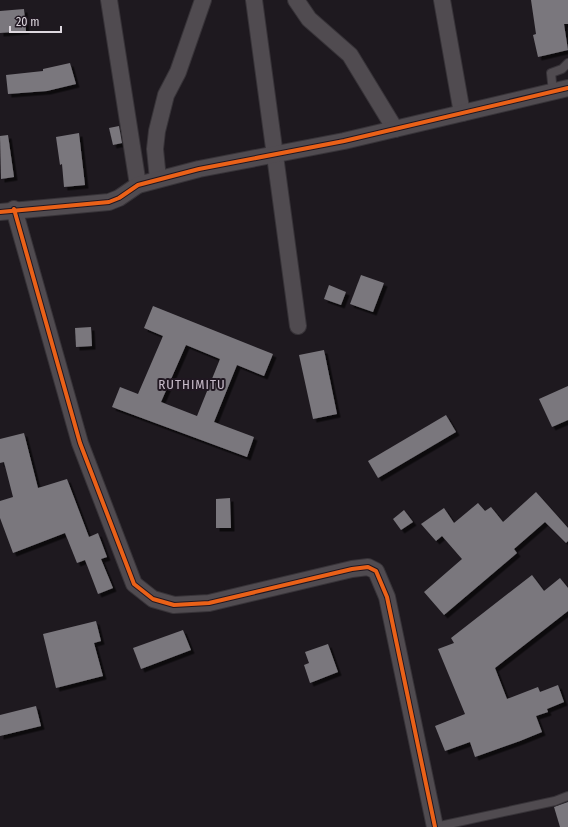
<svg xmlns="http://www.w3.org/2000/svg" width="568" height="827" font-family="'Fira Sans Condensed',sans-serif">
	<defs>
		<filter id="shadow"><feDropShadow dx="3.5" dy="3.5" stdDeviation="0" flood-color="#0009"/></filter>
	</defs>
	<rect width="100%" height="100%" fill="#1e191f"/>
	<!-- building -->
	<g fill="#7a777d" fill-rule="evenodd" filter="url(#shadow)">
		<polygon points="531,0 568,0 568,24 564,24 568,50 538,57 533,35 536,34"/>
		<polygon points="24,9 26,31 0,33 0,11"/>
		<polygon points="70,63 76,84 47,91 8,94 6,75 43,71 43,69"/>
		<polygon points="119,126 122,143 113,145 109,128"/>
		<polygon points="79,133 85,185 64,187 62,164 60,165 56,137"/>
		<polygon points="8,135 14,177 1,179 0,136"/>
		<polygon points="361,275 384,283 373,312 350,304"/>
		<polygon points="329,285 346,292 341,305 324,299"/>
		<path d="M 153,306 L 273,354 L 264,376 L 237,365 L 214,422 L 254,437 L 247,457 L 112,407 L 120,387 L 138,394 L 163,336 L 144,328 ZM 186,345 L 220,359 L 197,416 L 161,402 Z"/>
		<polygon points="91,327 92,346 76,347 75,328"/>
		<polygon points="324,350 337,414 313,419 299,355"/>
		<polygon points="568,386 568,420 552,427 539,399"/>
		<polygon points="446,415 456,432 378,478 368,461"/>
		<polygon points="24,433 38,488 67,479 89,537 98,533 107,557 101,559 113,588 98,594 85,560 77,563 65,533 13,553 0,518 0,501 13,497 4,462 0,463 0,439"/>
		<polygon points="536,492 568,528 568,541 566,543 545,522 514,549 517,553 444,615 424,592 462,559 442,536 436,541 421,524 444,508 454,523 478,503 485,511 491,507 503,522"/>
		<polygon points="230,498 231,528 216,528 216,499"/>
		<polygon points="404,510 413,522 401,530 393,519"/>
		<polygon points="532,575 544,591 560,578 568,588 568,611 495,668 507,699 538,687 540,692 558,685 564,702 547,709 548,712 536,716 542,732 520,741 475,757 470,742 445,751 435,726 465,714 438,649 454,643 451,638"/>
		<polygon points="96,621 101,641 94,643 103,676 56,688 43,634"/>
		<polygon points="183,630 191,650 141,669 133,648"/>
		<polygon points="328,644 338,672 310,683 304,665 309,663 305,652"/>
		<polygon points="36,706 41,726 0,736 0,715"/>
		<polygon points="568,802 568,827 560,827 554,807"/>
	</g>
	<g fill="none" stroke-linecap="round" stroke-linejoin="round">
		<!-- lane casing -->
		<g stroke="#373338" stroke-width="10">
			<g id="lane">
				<polyline points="553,92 551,73 562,69 568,63"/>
				<polyline points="435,827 555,801 568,796"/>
			</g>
		</g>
		<!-- street casing -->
		<g stroke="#373338" stroke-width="18">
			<g id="street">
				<polyline points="109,0 138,185"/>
				<polyline points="254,0 298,326"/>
				<polyline points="296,0 309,19 350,55 395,129"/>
				<polyline points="442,0 462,113"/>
				<polyline points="158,179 155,149 157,131 166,95 178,72 203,0"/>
				<polyline points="14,209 80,443 134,584 153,599 174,605 209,603 352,569 368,567 376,571 387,597 435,827"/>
				<polyline points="0,212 109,202 119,198 138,185 199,169 344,141 568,88"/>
			</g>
		</g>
		<!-- lane -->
		<use href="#lane" stroke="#504b50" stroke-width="8"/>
		<!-- street -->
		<use href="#street" stroke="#504b50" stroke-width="16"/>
		<!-- cycleway casing -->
		<g stroke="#201721" stroke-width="6">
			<g id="cycleway">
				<polyline points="14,209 80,443 134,584 153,599 174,605 209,603 352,569 368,567 376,571 387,597 435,827"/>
				<polyline points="0,212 109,202 119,198 138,185 199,169 344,141 568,88"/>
			</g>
		</g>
		<!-- cycleway -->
		<use href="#cycleway" stroke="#ea6118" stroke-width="4"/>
	</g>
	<g text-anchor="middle" stroke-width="4" stroke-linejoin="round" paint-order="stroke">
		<!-- neighbourhood labels -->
		<g font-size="13" letter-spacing="1" fill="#c7bbc9" stroke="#201721">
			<text x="192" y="389">RUTHIMITU</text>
		</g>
	</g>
	<!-- scale -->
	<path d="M10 26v6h51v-6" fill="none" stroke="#ded8df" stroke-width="2"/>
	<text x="16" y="26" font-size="12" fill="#ded8df" stroke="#201721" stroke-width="3" paint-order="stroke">20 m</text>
</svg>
